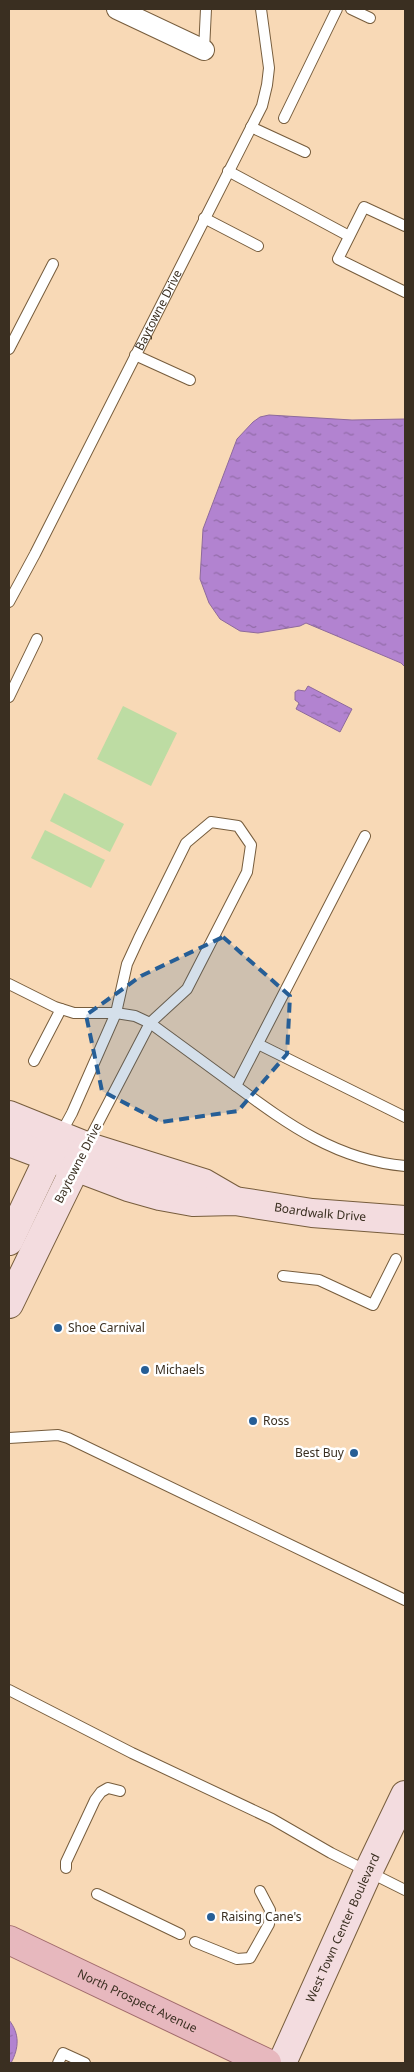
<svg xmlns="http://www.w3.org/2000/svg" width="414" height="2072" font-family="'Noto Sans',sans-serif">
	<defs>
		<pattern id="water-ripples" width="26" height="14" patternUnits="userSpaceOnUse" patternTransform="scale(1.25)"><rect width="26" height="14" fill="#b283d0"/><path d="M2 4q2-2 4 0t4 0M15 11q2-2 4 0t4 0" fill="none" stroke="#926ca8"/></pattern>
	</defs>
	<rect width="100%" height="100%" fill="#f8d9b6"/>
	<!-- grass -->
	<g fill="#bddca3">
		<polygon points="123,706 177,733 151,786 97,759"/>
		<polygon points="64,793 124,824 110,852 50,821"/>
		<polygon points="45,830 105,860 91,888 31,858"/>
	</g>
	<!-- water -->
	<g fill="url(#water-ripples)" stroke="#8e6a9c">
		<polygon points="269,415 352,420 405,419 405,667 401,663 306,623 300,626 258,633 240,631 220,619 209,603 200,579 203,529 237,439 253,422 260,417"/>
		<polygon points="308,686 352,709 340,732 296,709 299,703 295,700 295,692 298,690 305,691"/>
		<path d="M 9,2020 C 20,2034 19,2048 11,2063 L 9,2063 Z"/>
	</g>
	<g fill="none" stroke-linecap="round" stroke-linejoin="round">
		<!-- lane casing -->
		<g stroke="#775d3d" stroke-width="12">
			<g id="lane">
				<polyline points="351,9 370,18"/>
				<polyline points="204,50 206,9"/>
				<polyline points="284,118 337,9"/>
				<polyline points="251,127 305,152"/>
				<polyline points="228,171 349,236"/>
				<polyline points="204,218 258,246"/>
				<polyline points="405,226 364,207 338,259 405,292"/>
				<polyline points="9,349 53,264"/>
				<polyline points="135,355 190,380"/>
				<path id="s1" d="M 9,602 L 35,554 L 262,106 L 267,85 L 269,68 L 261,9"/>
				<polyline points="9,697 37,639"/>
				<path d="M 9,984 L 55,1007 L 74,1013 L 116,1013 L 135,1016 L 150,1023 C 179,1044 207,1065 236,1086 C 289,1125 337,1160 405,1166"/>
				<polyline points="258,1044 405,1117"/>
				<polyline points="34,1061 61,1009"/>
				<polyline points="236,1086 365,836"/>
				<polyline points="60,1135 72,1113 116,1013 127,964 139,938 186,843 211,822 238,826 251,845 247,872 187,989 150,1023 87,1144"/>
				<polyline points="283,1276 319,1280 373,1305 396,1259"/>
				<polyline points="9,1438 58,1435 68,1438 405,1600"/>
				<polyline points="9,1690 132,1753 272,1819 331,1853 405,1890"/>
				<polyline points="66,1868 66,1862 95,1800 101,1792 108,1788 120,1791"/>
				<polyline points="97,1894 180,1934"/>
				<polyline points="195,1942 237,1959 250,1958 269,1924 270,1910 260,1891"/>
				<polyline points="58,2063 63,2053 85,2063"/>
			</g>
		</g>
		<!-- street casing -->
		<g stroke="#775d3d" stroke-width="22">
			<polyline id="street" points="117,9 204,50"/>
		</g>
		<!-- secondary casing -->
		<g stroke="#775d3d" stroke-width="30">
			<g id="secondary">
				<polyline points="9,1115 86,1146 204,1183 235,1201"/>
				<path id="s2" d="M 9,1142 L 128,1187 L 160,1196 L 193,1202 L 235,1201 L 312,1213 L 405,1220"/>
				<polyline points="9,1241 56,1142"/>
				<polyline points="9,1304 83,1152"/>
				<path id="s3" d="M 282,2063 L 368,1872 L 405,1795"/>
			</g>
		</g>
		<!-- primary casing -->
		<g stroke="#a06a6b" stroke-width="30">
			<g id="primary">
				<path id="s4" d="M 9,1940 L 267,2063"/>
			</g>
		</g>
		<!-- lane -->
		<use href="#lane" stroke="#fff" stroke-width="10"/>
		<!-- street -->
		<use href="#street" stroke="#fff" stroke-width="20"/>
		<!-- secondary -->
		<use href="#secondary" stroke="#f3dcdf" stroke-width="28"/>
		<!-- primary -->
		<use href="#primary" stroke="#e7b8be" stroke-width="28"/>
	</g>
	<!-- marked area -->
	<path fill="#265e96" fill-opacity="0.2" stroke="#265e96" stroke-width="4" stroke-dasharray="10 6" stroke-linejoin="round" d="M 223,937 L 290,996 L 287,1054 L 238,1111 L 161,1122 L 102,1091 L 86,1015 L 141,976 Z"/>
	<!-- markers -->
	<g fill="#265e96" stroke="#fff" stroke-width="2">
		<circle cx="58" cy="1328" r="5"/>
		<circle cx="145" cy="1370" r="5"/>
		<circle cx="253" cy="1421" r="5"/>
		<circle cx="354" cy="1453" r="5"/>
		<circle cx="211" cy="1917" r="5"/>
	</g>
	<g text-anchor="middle" stroke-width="5" stroke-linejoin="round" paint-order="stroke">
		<!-- street labels -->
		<g font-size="12" fill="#3a2f21" stroke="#fff">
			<text dy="4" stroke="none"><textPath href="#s1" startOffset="328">Baytowne Drive</textPath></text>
			<text transform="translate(78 1163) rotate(-63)" y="4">Baytowne Drive</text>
			<text dy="4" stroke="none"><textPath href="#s2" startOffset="322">Boardwalk Drive</textPath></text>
			<text dy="4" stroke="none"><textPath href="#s3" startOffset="148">West Town Center Boulevard</textPath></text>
			<text dy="4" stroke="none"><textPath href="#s4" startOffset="142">North Prospect Avenue</textPath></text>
		</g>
		<!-- poi labels -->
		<g font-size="12" fill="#3a2f21" stroke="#fff" text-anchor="start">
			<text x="68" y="1332">Shoe Carnival</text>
			<text x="155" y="1374">Michaels</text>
			<text x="263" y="1425">Ross</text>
			<text x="344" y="1457" text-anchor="end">Best Buy</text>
			<text x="221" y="1921">Raising Cane's</text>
		</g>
	</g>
	<!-- border -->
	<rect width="414" height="2072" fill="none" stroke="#3a2f21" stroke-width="20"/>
</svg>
